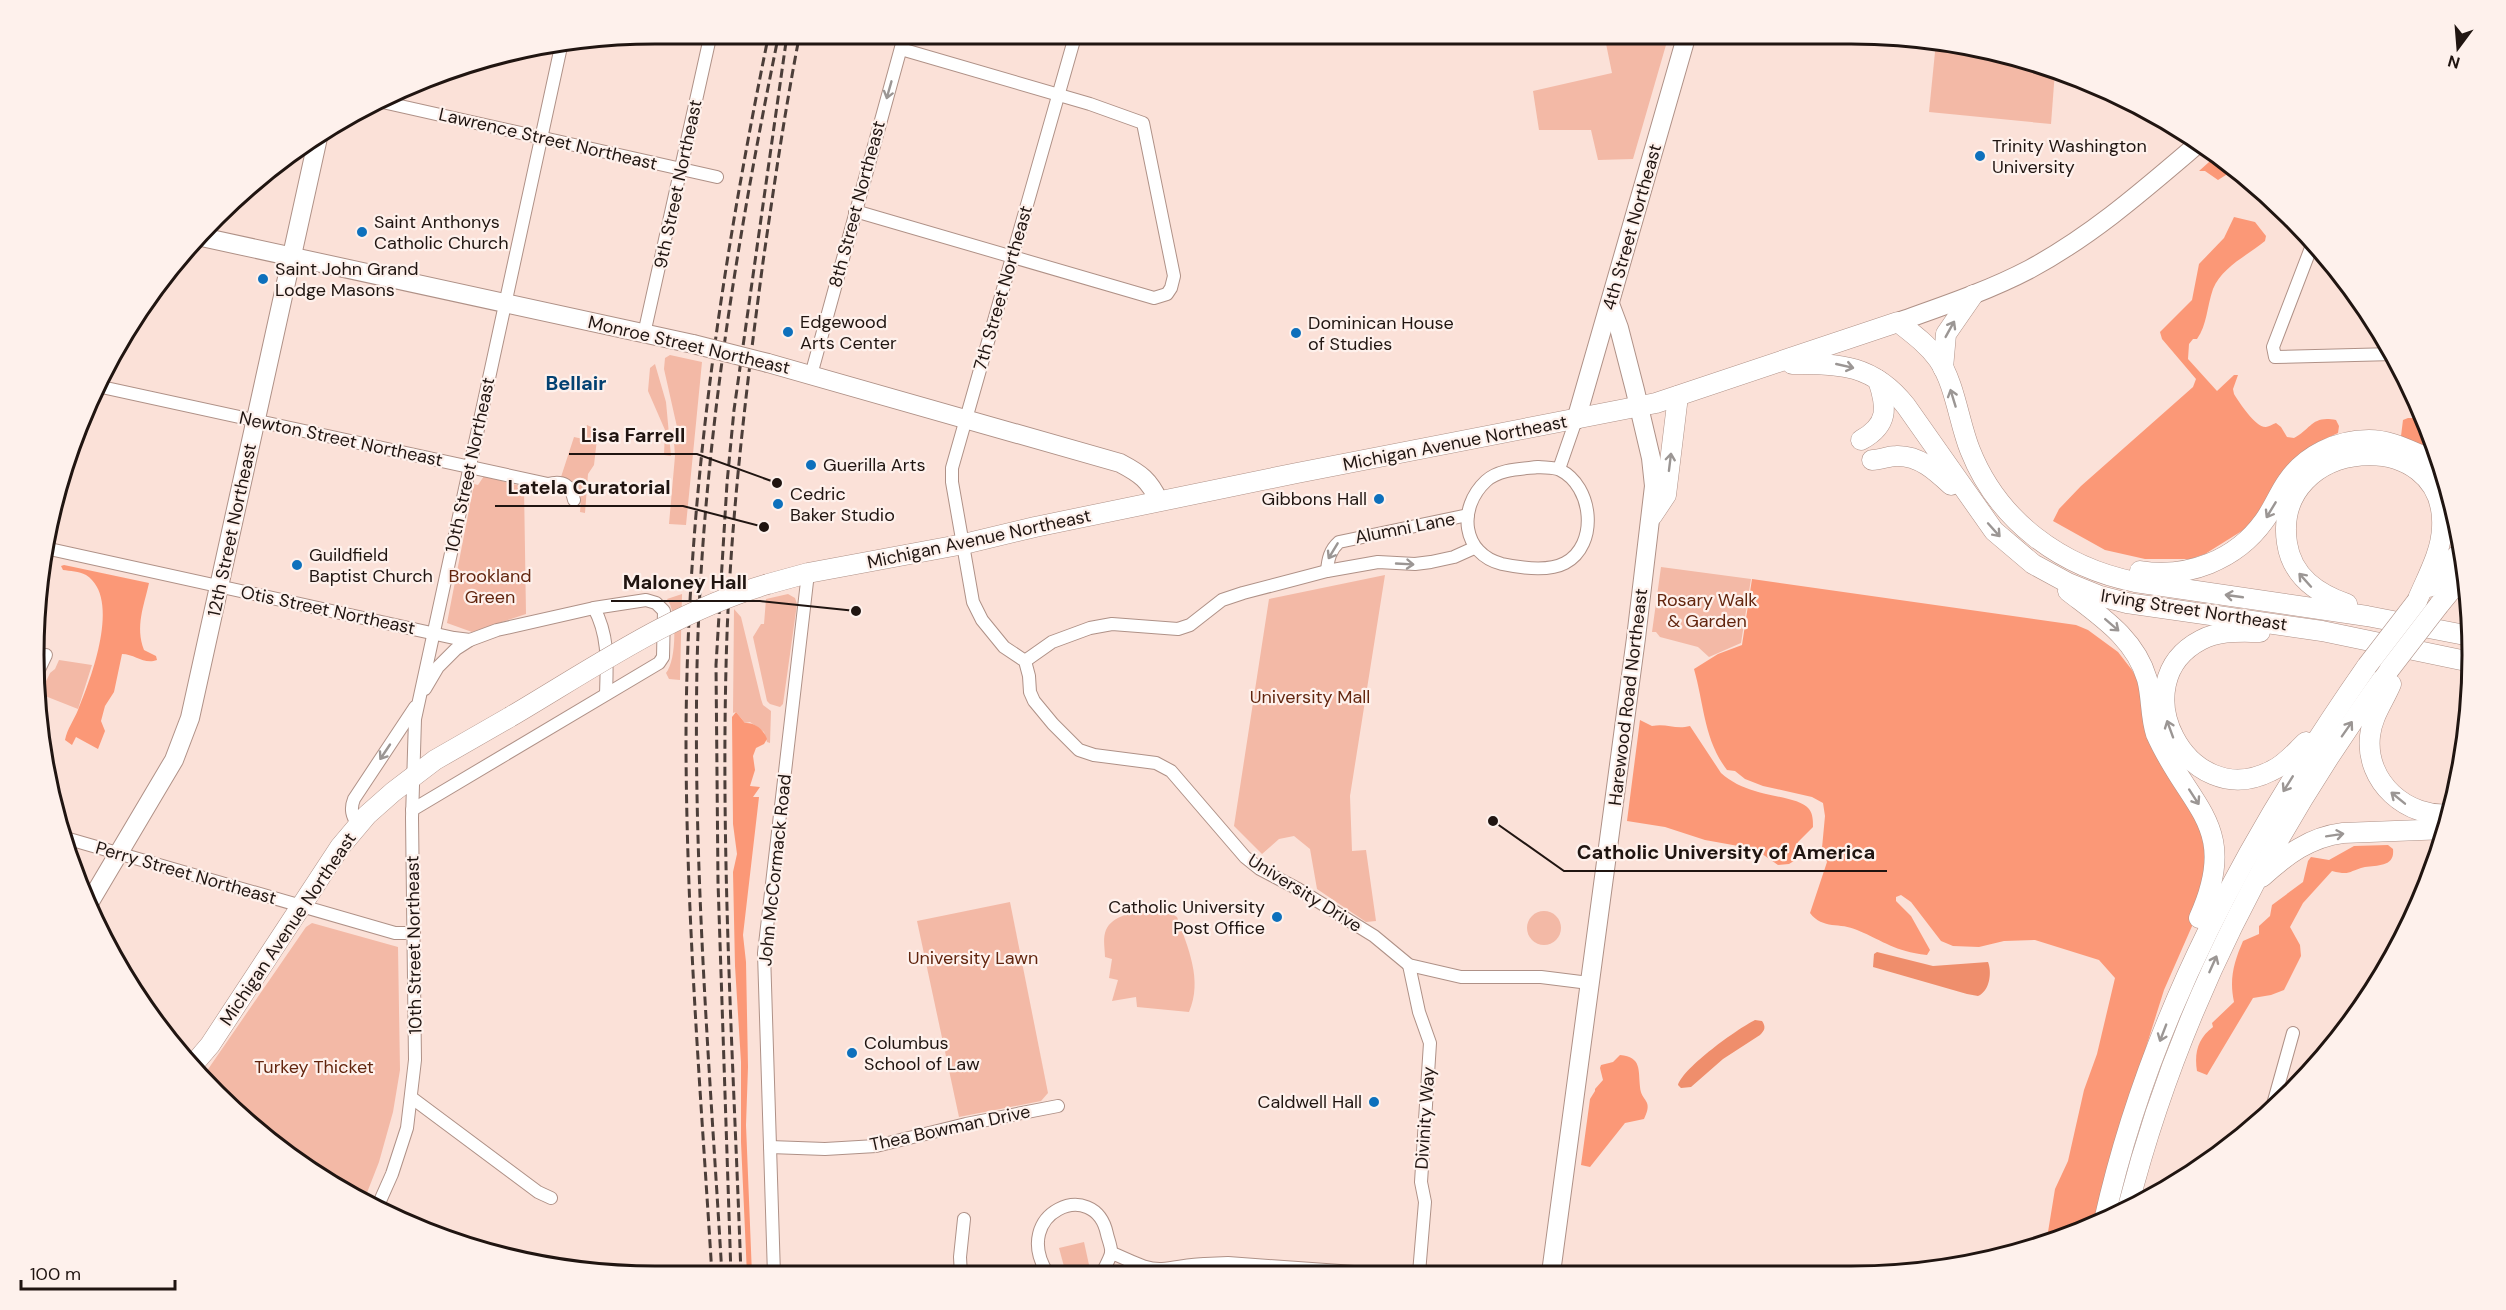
<svg xmlns="http://www.w3.org/2000/svg" width="2506" height="1310" font-family="'DM Sans',sans-serif">
	<rect width="100%" height="100%" fill="#fbe1d8"/>
	<!-- green -->
	<g fill="#f3b9a6">
		<polygon points="1604,34 1663,34 1668,38 1633,159 1598,160 1591,130 1539,130 1533,91 1612,73"/>
		<polygon points="1936,42 2012,54 2055,71 2051,124 1929,112"/>
		<polygon points="670,355 702,362 686,525 669,524 675,456 673,428 677,427 664,369 665,358"/>
		<polygon points="655,364 666,402 671,456 664,455 665,430 648,391 650,368"/>
		<path d="M 587,425 L 598,430 L 594,465 L 588,474 L 585,513 L 580,512 C 582,493 579,485 561,477 L 574,437 L 583,439 Z"/>
		<polygon points="484,476 524,487 526,614 472,632 447,623 474,484 478,485"/>
		<polygon points="1661,567 1751,579 1741,643 1709,657 1698,647 1660,637 1656,632 1652,632"/>
		<polygon points="1385,575 1350,796 1352,851 1366,850 1376,921 1366,922 1317,889 1310,849 1294,836 1279,839 1262,854 1234,826 1269,599"/>
		<path d="M 682,594 L 680,680 L 669,679 L 666,673 C 677,660 677,611 667,599 Z"/>
		<polygon points="788,594 795,598 797,604 783,704 780,707 770,704 767,701 753,637 761,624 764,624 766,599"/>
		<polygon points="734,609 741,617 761,699 763,705 771,711 770,743 767,742 764,732 750,722 745,723 736,712 733,713"/>
		<polygon points="59,660 92,665 78,709 40,694 50,673 55,669"/>
		<polygon points="1010,902 1048,1093 1041,1101 959,1117 917,921"/>
		<circle cx="1544" cy="928" r="17"/>
		<path d="M 1145,912 L 1172,914 L 1177,917 C 1188,948 1203,980 1189,1012 L 1137,1007 L 1136,997 L 1112,1001 L 1118,980 L 1109,978 L 1112,959 L 1105,957 C 1105,950 1103,940 1105,933 C 1109,917 1131,912 1145,912 Z"/>
		<path d="M 312,923 L 398,947 L 400,1070 L 393,1112 L 379,1162 L 363,1203 C 305,1166 245,1132 202,1078 L 306,927 Z"/>
		<polygon points="1084,1242 1091,1274 1066,1274 1059,1248"/>
	</g>
	<!-- forest -->
	<g fill="#fb9877">
		<polygon points="2218,154 2237,168 2218,180 2205,171 2199,171"/>
		<path d="M 2234,217 L 2255,222 L 2266,236 L 2265,241 C 2248,255 2222,267 2213,289 C 2207,306 2207,325 2197,339 L 2193,339 L 2189,344 L 2188,359 L 2217,391 L 2234,375 L 2238,375 L 2233,389 L 2234,394 C 2239,402 2256,428 2266,427 C 2268,427 2273,424 2276,423 L 2281,427 L 2287,437 L 2294,438 C 2311,429 2312,415 2336,420 L 2339,426 L 2338,433 L 2314,444 L 2284,469 L 2259,512 L 2245,529 L 2205,554 L 2190,559 L 2145,559 L 2105,550 L 2053,521 L 2059,509 L 2081,486 L 2193,387 L 2196,379 L 2162,339 L 2160,332 L 2192,300 L 2199,264 L 2224,238 Z"/>
		<polygon points="2408,418 2423,418 2439,453 2401,436 2403,420"/>
		<path d="M 64,565 L 149,583 C 144,606 135,626 144,650 L 156,656 L 157,660 C 144,665 135,654 122,654 L 114,692 L 105,706 L 101,721 L 105,731 L 98,749 L 76,737 L 72,745 L 65,740 C 67,729 74,720 78,710 C 91,679 122,598 86,575 C 79,571 70,571 63,570 L 61,566 Z"/>
		<path d="M 1752,579 L 2076,625 L 2088,630 L 2118,652 L 2132,670 L 2142,688 L 2206,831 L 2203,901 L 2164,990 L 2120,1130 L 2093,1228 L 2089,1230 L 2044,1242 L 2048,1232 L 2055,1189 L 2068,1161 L 2084,1090 L 2097,1054 L 2115,978 L 2099,960 L 2035,940 L 2004,941 L 1979,947 L 1953,946 L 1941,941 L 1911,902 L 1901,895 L 1896,897 L 1896,901 L 1911,916 L 1930,950 L 1927,955 C 1893,951 1886,942 1857,930 C 1840,922 1823,930 1810,913 L 1827,862 L 1822,848 L 1825,816 L 1823,803 L 1812,797 L 1763,786 L 1745,779 L 1735,771 L 1727,770 C 1704,740 1704,704 1694,669 L 1718,654 L 1742,645 Z"/>
		<path d="M 736,712 L 745,723 C 755,722 764,730 767,739 L 764,744 L 756,748 L 753,756 L 755,770 L 750,786 L 760,787 L 753,797 L 759,797 L 743,935 L 746,962 L 748,1067 L 746,1125 L 752,1275 L 747,1275 L 741,1142 L 741,1062 L 735,966 L 733,872 L 737,854 L 733,824 L 732,717 Z"/>
		<path d="M 1640,720 L 1652,726 C 1667,723 1675,730 1690,726 L 1721,773 C 1731,782 1742,787 1755,791 C 1768,796 1801,798 1809,809 C 1813,814 1813,821 1813,827 L 1798,842 L 1797,859 L 1789,864 L 1778,865 L 1755,849 L 1705,840 L 1665,827 L 1627,821 Z"/>
		<path d="M 2388,845 L 2393,849 C 2395,867 2378,865 2365,867 C 2348,871 2351,876 2332,871 L 2303,903 L 2290,927 L 2300,945 L 2301,956 L 2284,990 L 2271,995 L 2253,998 L 2207,1075 L 2197,1071 C 2194,1053 2198,1038 2213,1027 L 2212,1023 L 2234,1002 C 2229,979 2234,962 2243,941 L 2259,934 L 2259,926 L 2270,916 L 2272,905 L 2303,882 L 2308,861 L 2311,857 L 2329,860 L 2354,846 Z"/>
		<path d="M 1620,1055 C 1642,1057 1638,1070 1640,1087 C 1641,1102 1654,1099 1644,1119 L 1625,1123 L 1590,1167 L 1581,1165 L 1590,1099 L 1595,1091 L 1595,1089 L 1603,1080 L 1600,1068 L 1601,1065 L 1613,1062 Z"/>
	</g>
	<!-- water -->
	<g fill="#ef8e6c">
		<path d="M 1877,952 L 1933,966 L 1988,962 C 1992,972 1990,991 1978,996 L 1967,994 L 1873,967 L 1874,954 Z"/>
		<path d="M 1755,1020 L 1762,1021 C 1766,1027 1765,1030 1760,1035 L 1723,1059 L 1691,1087 L 1681,1088 L 1678,1085 C 1684,1067 1737,1029 1755,1020 Z"/>
	</g>
	<g fill="none" stroke-linecap="round" stroke-linejoin="round">
		<!-- street casing -->
		<g stroke="#af9187" stroke-width="14">
			<g id="street">
				<polyline points="1076,33 952,468 952,482 973,602 982,620 1004,647 1025,661 1029,676 1030,692 1034,701 1053,724 1079,750 1094,755 1156,763 1171,771 1245,857 1260,869 1298,889 1374,936 1409,965 1461,977 1541,977 1589,983"/>
				<polyline points="378,101 717,177"/>
				<polyline points="855,211 1154,298 1167,294 1171,288 1174,276 1143,123 1090,104 901,49"/>
				<polyline points="2314,240 2273,347 2275,357 2394,354"/>
				<polyline points="644,334 711,33"/>
				<polyline points="811,375 905,33"/>
				<path d="M 97,386 L 548,484 C 563,480 571,485 574,500"/>
				<path d="M 1538,467 C 1545,468 1554,467 1560,470 C 1593,486 1599,545 1565,563 C 1548,572 1521,568 1502,564 C 1462,554 1457,508 1486,481 C 1499,469 1521,469 1538,467 Z"/>
				<polyline points="1559,469 1576,420"/>
				<polyline points="45,548 454,638 470,640"/>
				<path d="M 1327,571 C 1328,559 1330,550 1339,542 L 1468,515"/>
				<path d="M 594,608 C 609,636 607,663 606,694"/>
				<polyline points="1025,661 1052,642 1090,628 1112,624 1178,629 1190,625 1222,600 1243,593 1327,571 1378,562 1415,564 1431,562 1454,557 1474,548"/>
				<polyline points="36,676 46,655"/>
				<polyline points="412,810 659,663 663,657 664,611 656,603 646,600 594,608 497,630 470,640 456,649 438,667 425,689"/>
				<path d="M 358,825 C 352,816 350,809 354,799 L 415,707"/>
				<polyline points="62,837 395,933 414,933"/>
				<polyline points="1409,965 1419,1012 1430,1043 1421,1182 1425,1202 1419,1273"/>
				<polyline points="412,1098 538,1192 551,1198"/>
				<polyline points="2272,1108 2293,1033"/>
				<polyline points="770,1147 825,1149 876,1146 966,1124 1058,1106"/>
				<polyline points="376,1210 392,1174 407,1128 415,1060 412,818 415,719 562,42"/>
				<path d="M 1111,1253 C 1127,1258 1143,1270 1162,1269 C 1176,1268 1190,1264 1205,1264"/>
				<path d="M 1048,1274 C 1009,1213 1095,1176 1107,1234 C 1108,1239 1112,1248 1111,1253 C 1110,1259 1104,1268 1102,1274"/>
				<polyline points="1204,1274 1205,1264 1228,1263 1368,1273"/>
				<polyline points="774,1275 764,953 808,573"/>
				<polyline points="961,1275 960,1257 964,1219"/>
			</g>
		</g>
		<!-- secondary casing -->
		<g stroke="#af9187" stroke-width="20">
			<g id="secondary">
				<polyline points="197,236 693,344"/>
				<path d="M 1898,322 C 1943,306 1988,291 2030,269 C 2093,235 2145,189 2199,143"/>
				<path d="M 768,363 L 1120,463 C 1141,474 1149,480 1159,501"/>
				<polyline points="1576,420 1687,34"/>
				<polyline points="88,905 174,760 190,718 319,133"/>
				<polyline points="1551,1273 1636,638 1654,486 1651,458 1635,390 1619,328 1610,304"/>
			</g>
		</g>
		<!-- primary casing -->
		<g stroke="#af9187" stroke-width="21">
			<g id="primary">
				<path d="M 1792,364 C 1840,363 1874,365 1906,406 L 1994,531 L 2033,564 L 2068,583 L 2100,596 L 2127,603 L 2322,631 L 2471,662"/>
				<polyline points="1943,368 1946,334 1973,295"/>
				<path d="M 1861,440 C 1889,425 1887,407 1878,380"/>
				<path d="M 1872,460 C 1881,460 1888,456 1896,456 C 1919,455 1936,471 1951,485"/>
				<polyline points="1652,516 1666,495 1678,396"/>
				<path d="M 2140,571 C 2187,579 2236,560 2264,521 C 2273,509 2278,495 2287,482 C 2305,455 2337,440 2369,440 C 2396,440 2417,456 2442,463"/>
				<path d="M 768,584 L 808,573 L 964,544 L 1035,527 L 1297,473 L 1656,403 L 1898,322 C 1912,333 1927,344 1938,359 C 1955,383 1959,423 1970,450 C 1998,521 2061,567 2135,582 L 2367,616 L 2470,636"/>
				<polyline points="2429,587 2462,550"/>
				<path d="M 2068,591 C 2100,616 2135,638 2147,679 C 2152,697 2150,716 2156,734 C 2189,809 2241,825 2199,918"/>
				<path d="M 2347,604 C 2318,594 2292,577 2287,543 C 2271,436 2448,422 2442,528 C 2441,553 2427,577 2417,601"/>
				<polyline points="2439,605 2467,571"/>
				<path d="M 2260,632 C 2240,632 2220,630 2201,640 C 2120,682 2187,814 2271,771 C 2285,765 2295,752 2306,742"/>
				<path d="M 2391,684 C 2384,701 2372,716 2370,736 C 2365,782 2407,819 2452,814"/>
				<path d="M 2262,877 C 2286,855 2310,837 2343,833 L 2447,829"/>
				<polyline points="192,1066 210,1045 340,847 367,815 393,792 435,760 510,717"/>
				<path d="M 2128,1207 C 2178,1011 2270,833 2389,670"/>
				<path d="M 2104,1221 C 2149,1018 2249,835 2367,666"/>
			</g>
		</g>
		<!-- street -->
		<use href="#street" stroke="#fff" stroke-width="12"/>
		<!-- secondary -->
		<use href="#secondary" stroke="#fff" stroke-width="18"/>
		<!-- primary -->
		<use href="#primary" stroke="#fff" stroke-width="20"/>
		<!-- rail -->
		<g stroke="#4c3e39" stroke-width="3" stroke-dasharray="9 4.5" stroke-linecap="butt">
			<path d="M 712,1275 C 701,1096 686,916 686,736 C 687,497 721,267 769,33"/>
			<path d="M 722,1275 C 710,1073 693,870 697,667 C 702,453 736,243 779,33"/>
			<polyline points="731,1275 718,882 716,665 727,483 734,410 787,35"/>
			<path d="M 741,1275 C 734,1073 721,870 726,668 C 729,532 745,397 763,262 C 774,186 785,109 800,33"/>
		</g>
		<!-- secondary-bridge casing -->
		<g stroke="#af9187" stroke-width="20" stroke-linecap="butt">
			<polyline id="secondary-bridge" points="693,344 768,363"/>
		</g>
		<!-- primary-bridge casing -->
		<g stroke="#af9187" stroke-width="21" stroke-linecap="butt">
			<g id="primary-bridge">
				<polyline points="2367,666 2417,601"/>
				<polyline points="2389,670 2439,605"/>
				<path d="M 510,717 C 593,668 675,611 768,584"/>
			</g>
		</g>
		<!-- secondary-bridge -->
		<use href="#secondary-bridge" stroke="#fff" stroke-width="18"/>
		<!-- primary-bridge -->
		<use href="#primary-bridge" stroke="#fff" stroke-width="20"/>
	</g>
	<!-- one-way arrows -->
	<defs><path id="oneway-shaft" d="M-6 0H5M1.5-3L5.5 0L1.5 3" fill="none" stroke-width="1.6" stroke-linecap="round" stroke-linejoin="round" transform="scale(1.5)"/></defs>
	<g stroke="#9b9694">
		<use href="#oneway-shaft" transform="translate(889 90) rotate(106)"/>
		<use href="#oneway-shaft" transform="translate(1950 329) rotate(-61)"/>
		<use href="#oneway-shaft" transform="translate(1845 366) rotate(13)"/>
		<use href="#oneway-shaft" transform="translate(1953 398) rotate(-107)"/>
		<use href="#oneway-shaft" transform="translate(1670 462) rotate(-83)"/>
		<use href="#oneway-shaft" transform="translate(2271 510) rotate(121)"/>
		<use href="#oneway-shaft" transform="translate(1994 530) rotate(48)"/>
		<use href="#oneway-shaft" transform="translate(1333 551) rotate(121)"/>
		<use href="#oneway-shaft" transform="translate(1405 564) rotate(3)"/>
		<use href="#oneway-shaft" transform="translate(2305 580) rotate(-132)"/>
		<use href="#oneway-shaft" transform="translate(2234 596) rotate(-172)"/>
		<use href="#oneway-shaft" transform="translate(2112 625) rotate(41)"/>
		<use href="#oneway-shaft" transform="translate(2170 729) rotate(-110)"/>
		<use href="#oneway-shaft" transform="translate(2347 729) rotate(-55)"/>
		<use href="#oneway-shaft" transform="translate(385 752) rotate(124)"/>
		<use href="#oneway-shaft" transform="translate(2288 784) rotate(122)"/>
		<use href="#oneway-shaft" transform="translate(2194 797) rotate(57)"/>
		<use href="#oneway-shaft" transform="translate(2398 798) rotate(-141)"/>
		<use href="#oneway-shaft" transform="translate(2335 835) rotate(-9)"/>
		<use href="#oneway-shaft" transform="translate(2213 964) rotate(-66)"/>
		<use href="#oneway-shaft" transform="translate(2163 1033) rotate(111)"/>
	</g>
	<!-- markers -->
	<g fill="#0d70bc" stroke="#fef1ec" stroke-width="2">
		<circle cx="1980" cy="156" r="6"/>
		<circle cx="362" cy="232" r="6"/>
		<circle cx="263" cy="279" r="6"/>
		<circle cx="788" cy="332" r="6"/>
		<circle cx="1296" cy="333" r="6"/>
		<circle cx="811" cy="465" r="6"/>
		<circle cx="1379" cy="499" r="6"/>
		<circle cx="778" cy="504" r="6"/>
		<circle cx="297" cy="565" r="6"/>
		<circle cx="1277" cy="917" r="6"/>
		<circle cx="852" cy="1053" r="6"/>
		<circle cx="1374" cy="1102" r="6"/>
	</g>
	<g text-anchor="middle" stroke-width="4.5" stroke-linejoin="round" paint-order="stroke">
		<!-- street labels -->
		<g font-size="18" fill="#201511" stroke="#fef1ec">
			<text transform="translate(548 139) rotate(13)" y="6">Lawrence Street Northeast</text>
			<text transform="translate(678 184) rotate(-78)" y="6">9th Street Northeast</text>
			<text transform="translate(857 204) rotate(-75)" y="6">8th Street Northeast</text>
			<text transform="translate(1632 227) rotate(-74)" y="6">4th Street Northeast</text>
			<text transform="translate(1003 288) rotate(-74)" y="6">7th Street Northeast</text>
			<text transform="translate(689 345) rotate(13)" y="6">Monroe Street Northeast</text>
			<text transform="translate(341 439) rotate(12)" y="6">Newton Street Northeast</text>
			<text transform="translate(1455 443) rotate(-11)" y="6">Michigan Avenue Northeast</text>
			<text transform="translate(470 465) rotate(-78)" y="6">10th Street Northeast</text>
			<text transform="translate(1405 528) rotate(-11)" y="6">Alumni Lane</text>
			<text transform="translate(232 530) rotate(-78)" y="6">12th Street Northeast</text>
			<text transform="translate(979 539) rotate(-12)" y="6">Michigan Avenue Northeast</text>
			<text transform="translate(328 610) rotate(12)" y="6">Otis Street Northeast</text>
			<text transform="translate(2194 610) rotate(9)" y="6">Irving Street Northeast</text>
			<text transform="translate(1628 697) rotate(-83)" y="6">Harewood Road Northeast</text>
			<text transform="translate(775 870) rotate(-84)" y="6">John McCormack Road</text>
			<text transform="translate(186 873) rotate(16)" y="6">Perry Street Northeast</text>
			<text transform="translate(1305 893) rotate(32)" y="6">University Drive</text>
			<text transform="translate(288 929) rotate(-56)" y="6">Michigan Avenue Northeast</text>
			<text transform="translate(414 945) rotate(-91)" y="6">10th Street Northeast</text>
			<text transform="translate(1425 1118) rotate(-86)" y="6">Divinity Way</text>
			<text transform="translate(950 1128) rotate(-12)" y="6">Thea Bowman Drive</text>
		</g>
		<!-- poi labels -->
		<g font-size="18" fill="#201511" stroke="#fef1ec" text-anchor="start">
			<text x="1992" y="152">Trinity Washington<tspan x="1992" dy="21">University</tspan></text>
			<text x="374" y="228">Saint Anthonys<tspan x="374" dy="21">Catholic Church</tspan></text>
			<text x="275" y="275">Saint John Grand<tspan x="275" dy="21">Lodge Masons</tspan></text>
			<text x="800" y="328">Edgewood<tspan x="800" dy="21">Arts Center</tspan></text>
			<text x="1308" y="329">Dominican House<tspan x="1308" dy="21">of Studies</tspan></text>
			<text x="823" y="471">Guerilla Arts</text>
			<text x="790" y="500">Cedric<tspan x="790" dy="21">Baker Studio</tspan></text>
			<text x="1367" y="505" text-anchor="end">Gibbons Hall</text>
			<text x="309" y="561">Guildfield<tspan x="309" dy="21">Baptist Church</tspan></text>
			<text x="1265" y="913" text-anchor="end">Catholic University<tspan x="1265" dy="21">Post Office</tspan></text>
			<text x="864" y="1049">Columbus<tspan x="864" dy="21">School of Law</tspan></text>
			<text x="1362" y="1108" text-anchor="end">Caldwell Hall</text>
		</g>
		<!-- park labels -->
		<g font-size="18" fill="#62250e" stroke="#fef1ec">
			<text x="490" y="582">Brookland<tspan x="490" dy="21">Green</tspan></text>
			<text x="1707" y="606">Rosary Walk<tspan x="1707" dy="21">&amp; Garden</tspan></text>
			<text x="1310" y="703">University Mall</text>
			<text x="973" y="964">University Lawn</text>
			<text x="314" y="1073">Turkey Thicket</text>
		</g>
		<!-- neighbourhood labels -->
		<g font-size="20" font-weight="bold" fill="#034171" stroke="#fef1ec">
			<text x="576" y="390">Bellair</text>
		</g>
	</g>
	<!-- crop -->
	<path d="M0 0H2506V1310H0ZM655 44H1851A611 611 0 0 1 2462 655V655A611 611 0 0 1 1851 1266H655A611 611 0 0 1 44 655V655A611 611 0 0 1 655 44Z" fill="#fef1ec" fill-rule="evenodd"/>
	<path fill="none" stroke="#201511" stroke-width="3" d="M655 44H1851A611 611 0 0 1 2462 655V655A611 611 0 0 1 1851 1266H655A611 611 0 0 1 44 655V655A611 611 0 0 1 655 44Z"/>
	<!-- callouts -->
	<path fill="none" stroke="#201511" stroke-width="2" d="M777 483L697 454H569M764 527L683 506H495M856 611L760 601H611M1493 821L1564 871H1887"/>
	<g fill="#201511" stroke="#fef1ec" stroke-width="2">
		<circle cx="777" cy="483" r="6"/>
		<circle cx="764" cy="527" r="6"/>
		<circle cx="856" cy="611" r="6"/>
		<circle cx="1493" cy="821" r="6"/>
	</g>
	<g font-size="20" text-anchor="middle" font-weight="bold" fill="#201511" stroke="#fef1ec" stroke-width="4.5" stroke-linejoin="round" paint-order="stroke">
		<text x="633" y="442">Lisa Farrell</text>
		<text x="589" y="494">Latela Curatorial</text>
		<text x="685" y="589">Maloney Hall</text>
		<text x="1726" y="859">Catholic University of America</text>
	</g>
	<!-- north arrow -->
	<g transform="translate(2458 48) rotate(196)" stroke="#fef1ec" stroke-width="4.5" paint-order="stroke">
	<path d="M0-4.5L10 22L0 15L-10 22Z" fill="#201511"/>
	<text y="-9" font-size="16" font-weight="bold" text-anchor="middle" fill="#201511">N</text>
	</g>
	<!-- scale -->
	<path d="M21 1280v9h154v-9" fill="none" stroke="#201511" stroke-width="3"/>
	<text x="30" y="1280" font-size="18" fill="#201511" stroke="#fef1ec" stroke-width="4.5" paint-order="stroke">100 m</text>
</svg>
